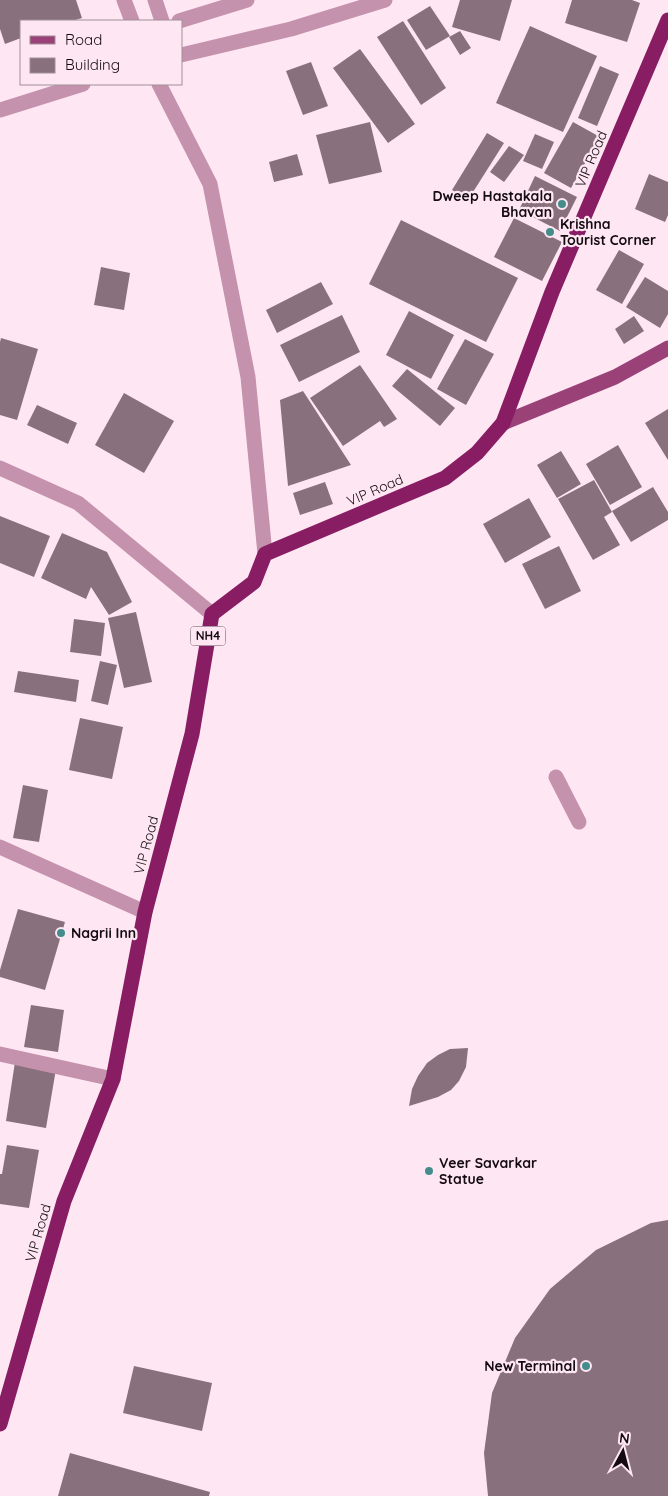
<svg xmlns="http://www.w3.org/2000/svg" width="668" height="1496" font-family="Quicksand,sans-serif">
	<rect width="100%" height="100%" fill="#fee7f3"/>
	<!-- building -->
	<g fill="#89707d">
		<polygon points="0,0 76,0 82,18 72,21 21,21 21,38 5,44 0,29"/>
		<polygon points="460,0 512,0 500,41 452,27"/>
		<polygon points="572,0 632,0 640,3 627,42 565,23"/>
		<polygon points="430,6 450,36 426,50 407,20"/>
		<polygon points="403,21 446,88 421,105 377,37"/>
		<polygon points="530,26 597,56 563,132 496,103"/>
		<polygon points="460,31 471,48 460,55 449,37"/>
		<polygon points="360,49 415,124 388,143 333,68"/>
		<polygon points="311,62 328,106 303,115 286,71"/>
		<polygon points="600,66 619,74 597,126 578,118"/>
		<polygon points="370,122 382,172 329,184 316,135"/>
		<polygon points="573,122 600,137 571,188 544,173"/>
		<polygon points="487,133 504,143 468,200 452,190"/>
		<polygon points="535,134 554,142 542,169 523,161"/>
		<polygon points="509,146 524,155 504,182 490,172"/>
		<polygon points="297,154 303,175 274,182 269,162"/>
		<polygon points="649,174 668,182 668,215 665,222 635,209"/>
		<polygon points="535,176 577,197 560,231 519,210"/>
		<polygon points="514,218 562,242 542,281 494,257"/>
		<polygon points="401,220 518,278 486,342 369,284"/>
		<polygon points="619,250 644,264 622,304 596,290"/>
		<polygon points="101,267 130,273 124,310 94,305"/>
		<polygon points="645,277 668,291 668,314 660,328 626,307"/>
		<polygon points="321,282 333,304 277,333 266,310"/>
		<polygon points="409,311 454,335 431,379 386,355"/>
		<polygon points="342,315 360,352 299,382 280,345"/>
		<polygon points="634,316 644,331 624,344 615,329"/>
		<polygon points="1,338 38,349 17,420 0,415 0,342"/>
		<polygon points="465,339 494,354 466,405 437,389"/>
		<polygon points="360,365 397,419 384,427 380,421 343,446 310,398"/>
		<polygon points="407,369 455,408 440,426 392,386"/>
		<polygon points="303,391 351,465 288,486 280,400"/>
		<polygon points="124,393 174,421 144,473 95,445"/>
		<polygon points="37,405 77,423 68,444 27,425"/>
		<polygon points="668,409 668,460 645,423"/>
		<polygon points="618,445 642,487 610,505 586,464"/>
		<polygon points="561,451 581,484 557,498 537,465"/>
		<polygon points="594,480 612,512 604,517 620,545 593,560 558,499"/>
		<polygon points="325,482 333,504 300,515 293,493"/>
		<polygon points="653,487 668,512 668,520 631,542 612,511"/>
		<polygon points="529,498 551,537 505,563 483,524"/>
		<polygon points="0,516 50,536 34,577 0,563"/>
		<polygon points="62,533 107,552 132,602 109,615 91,587 86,599 41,578"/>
		<polygon points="559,546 581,591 545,609 522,564"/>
		<polygon points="136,612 152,682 124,688 108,618"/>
		<polygon points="74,619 105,623 101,656 70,652"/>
		<polygon points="100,661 117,665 108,705 91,701"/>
		<polygon points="18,671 79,680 76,702 14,692"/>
		<polygon points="80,718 123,727 112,779 69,770"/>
		<polygon points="23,785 48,790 39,842 13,838"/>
		<polygon points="18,909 65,922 45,990 0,977 0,970"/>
		<polygon points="31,1005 64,1010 58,1052 24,1047"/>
		<polygon points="468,1048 466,1067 459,1081 451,1090 438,1097 409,1106 412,1089 418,1076 427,1063 438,1055 450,1049"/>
		<polygon points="15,1062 56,1069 46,1128 6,1121"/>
		<polygon points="7,1145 39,1150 29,1208 0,1204 0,1174 2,1174"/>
		<polygon points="668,1220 668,1496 488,1496 484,1453 492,1393 515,1338 550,1289 596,1250 651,1223"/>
		<polygon points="134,1366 212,1383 202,1431 123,1413"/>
		<polygon points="70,1453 210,1492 209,1496 58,1496"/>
	</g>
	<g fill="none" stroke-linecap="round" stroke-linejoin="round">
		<!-- minor -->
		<g stroke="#c592ae" stroke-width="15">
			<polyline points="124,0 132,21"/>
			<polyline points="155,0 162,21"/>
			<polyline points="179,21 247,0"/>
			<polyline points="181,55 291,29 385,0"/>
			<polyline points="159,84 210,184 248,377 265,554"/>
			<polyline points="0,110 83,84"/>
			<polyline points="0,468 78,503 212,614"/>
			<polyline points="556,777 579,822"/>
			<polyline points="0,847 145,912"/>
			<polyline points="0,1054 113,1079"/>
		</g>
		<!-- major -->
		<polyline stroke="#9a4178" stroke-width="15" points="503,423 615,377 668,348"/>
		<!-- highway -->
		<polyline stroke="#881d64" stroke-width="15" points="0,1424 64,1201 113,1079 145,912 192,734 212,614 254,582 265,554 445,478 477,453 503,423 552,292 668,20"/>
	</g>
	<!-- markers -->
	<g fill="#458d8d" stroke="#fee7f3" stroke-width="2">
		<circle cx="562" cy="204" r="5"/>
		<circle cx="550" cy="232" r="5"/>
		<circle cx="61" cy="933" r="5"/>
		<circle cx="429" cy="1171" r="5"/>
		<circle cx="586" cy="1366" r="5"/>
	</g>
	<g text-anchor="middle" stroke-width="4.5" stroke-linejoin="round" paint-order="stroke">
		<!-- shield labels -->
		<rect fill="#fee7f3" stroke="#5a4d54" stroke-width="1" x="190.5" y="626.5" width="35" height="19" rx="4"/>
		<g font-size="12" font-weight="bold" fill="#140b10">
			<text x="208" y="640">NH4</text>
		</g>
		<!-- street labels -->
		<g font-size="14" fill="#140b10" stroke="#fee7f3">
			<text transform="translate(591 159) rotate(-67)" y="5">VIP Road</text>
			<text transform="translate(375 490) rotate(-23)" y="5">VIP Road</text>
			<text transform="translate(146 845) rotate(-75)" y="5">VIP Road</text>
			<text transform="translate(38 1233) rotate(-74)" y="5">VIP Road</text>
		</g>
		<!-- poi labels -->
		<g font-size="14" font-weight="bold" fill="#140b10" stroke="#fee7f3" text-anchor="start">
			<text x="552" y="201" text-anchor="end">Dweep Hastakala<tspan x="552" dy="16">Bhavan</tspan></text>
			<text x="560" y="229">Krishna<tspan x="560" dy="16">Tourist Corner</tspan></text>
			<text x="71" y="938">Nagrii Inn</text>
			<text x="439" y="1168">Veer Savarkar<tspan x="439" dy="16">Statue</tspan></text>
			<text x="576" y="1371" text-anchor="end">New Terminal</text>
		</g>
	</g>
	<!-- legend -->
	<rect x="20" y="20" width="162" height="65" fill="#fee7f3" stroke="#a08f98"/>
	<rect x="30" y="36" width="25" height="8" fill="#9a4178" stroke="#a08f98"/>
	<text x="65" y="45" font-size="15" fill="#140b10">Road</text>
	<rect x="30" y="58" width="25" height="15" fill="#89707d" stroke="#a08f98"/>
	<text x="65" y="70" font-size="15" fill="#140b10">Building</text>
	<!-- north arrow -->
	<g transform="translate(623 1451) rotate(7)" stroke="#fee7f3" stroke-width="4" paint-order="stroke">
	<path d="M0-4L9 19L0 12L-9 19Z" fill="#140b10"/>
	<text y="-8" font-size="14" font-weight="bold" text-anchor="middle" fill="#140b10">N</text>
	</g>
</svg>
